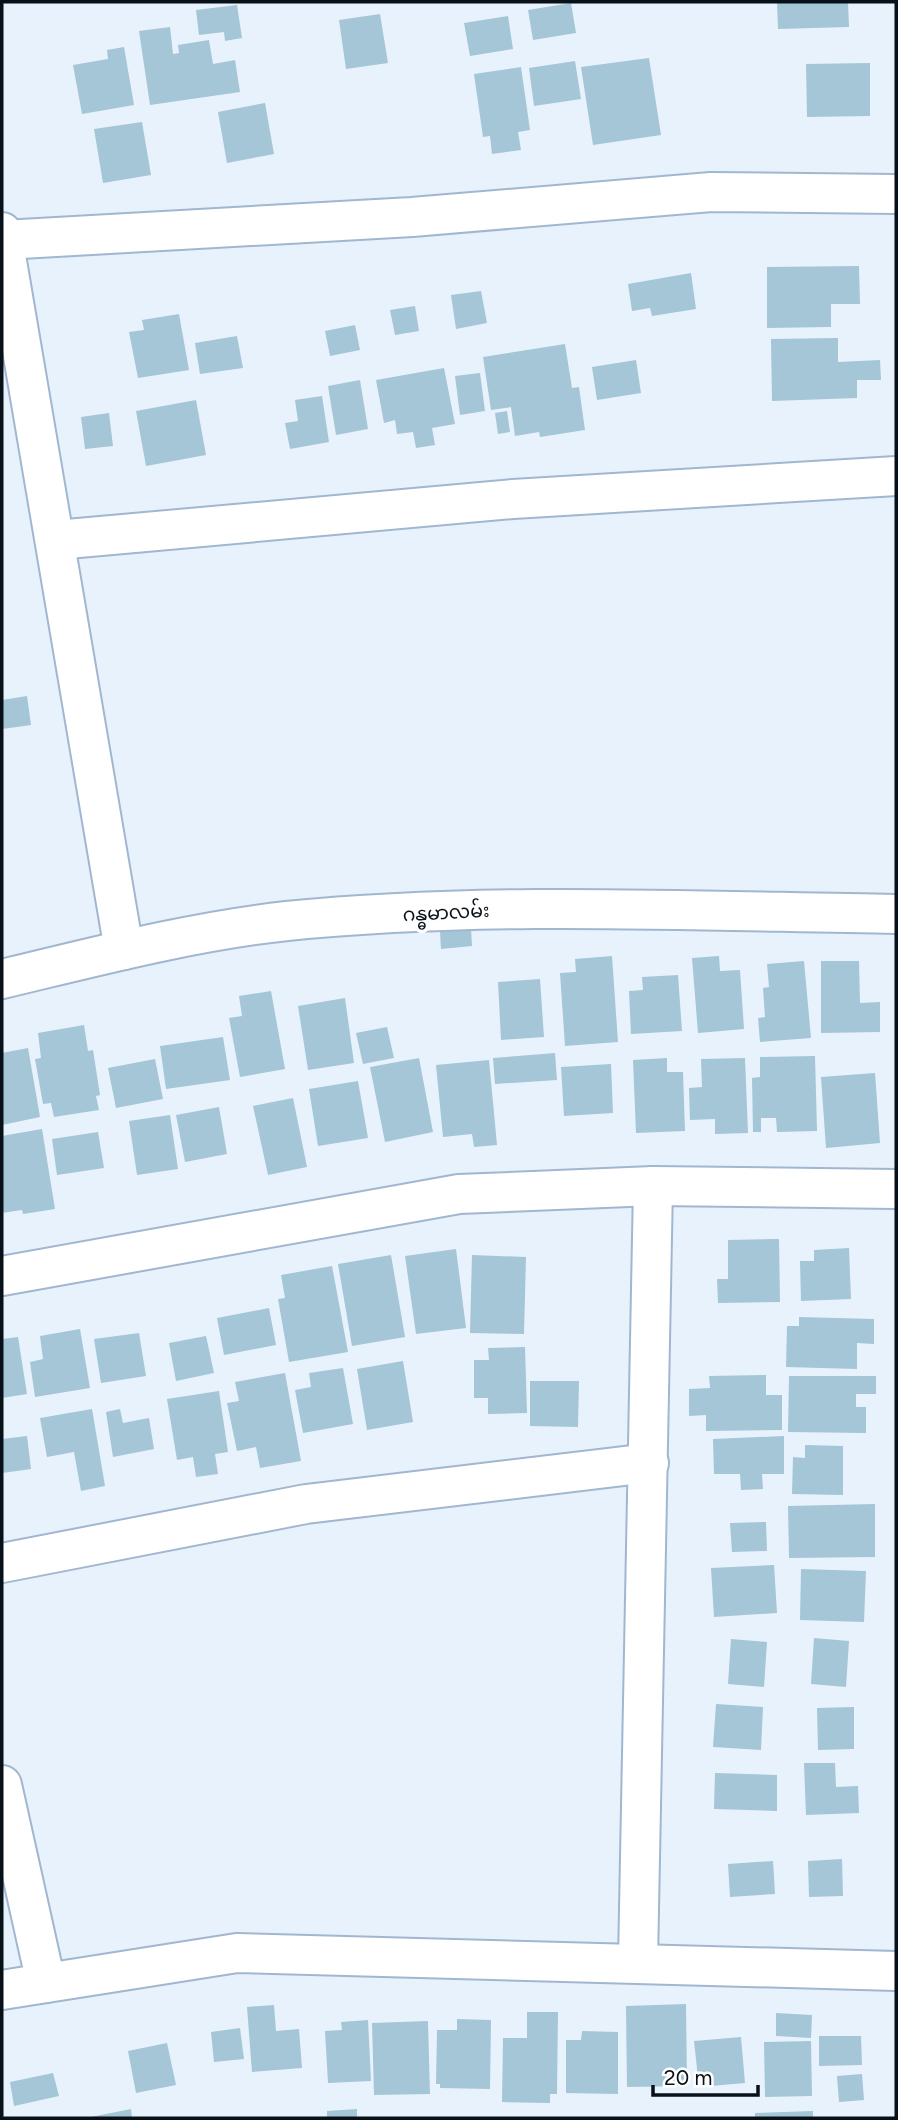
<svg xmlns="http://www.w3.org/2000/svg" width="898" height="2120" font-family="Figtree,'Noto Sans Myanmar',sans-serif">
	<rect width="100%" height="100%" fill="#e8f2fc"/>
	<!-- building -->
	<g fill="#a4c6d6">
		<polygon points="777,2 848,2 849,27 778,29"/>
		<polygon points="571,3 576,33 533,40 528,10"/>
		<polygon points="237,5 242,38 225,41 224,32 199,35 196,10"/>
		<polygon points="380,14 388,63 346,69 339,20"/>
		<polygon points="508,16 513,49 470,56 464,23"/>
		<polygon points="170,27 173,54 179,53 178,45 209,40 213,64 235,60 240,92 150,105 139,31"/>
		<polygon points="124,47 134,105 82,114 73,65 108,59 107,50"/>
		<polygon points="649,58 661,135 593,145 581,67"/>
		<polygon points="575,61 581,99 534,106 529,68"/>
		<polygon points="870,63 870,116 807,117 806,64"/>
		<polygon points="521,67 530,130 518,132 521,150 492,154 490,136 483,137 474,74"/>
		<polygon points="265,103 274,154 227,163 218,112"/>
		<polygon points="142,122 151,175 103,183 94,129"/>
		<polygon points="859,266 860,304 831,304 831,327 767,328 767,267"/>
		<polygon points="691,273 696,309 652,316 650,308 632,311 628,284"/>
		<polygon points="481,291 487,323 456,329 451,295"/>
		<polygon points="415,306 419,331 395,335 390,310"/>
		<polygon points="179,314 189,370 138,378 129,332 144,330 142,320"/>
		<polygon points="355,325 360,350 330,356 325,331"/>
		<polygon points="237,336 243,368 200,374 195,343"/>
		<polygon points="838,338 838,362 880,360 881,380 857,380 857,398 772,401 771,339"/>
		<polygon points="565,344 572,388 579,387 585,430 540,437 539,432 515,436 511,407 491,410 483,357"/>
		<polygon points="636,360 641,393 597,400 592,367"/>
		<polygon points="444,368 455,424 432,428 435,445 416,448 413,432 397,434 395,420 384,423 376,380"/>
		<polygon points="480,373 485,411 460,415 455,376"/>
		<polygon points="360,380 368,429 336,435 328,386"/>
		<polygon points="322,396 329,442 290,449 285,423 298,421 295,400"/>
		<polygon points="196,400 206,455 146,466 136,411"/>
		<polygon points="507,411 510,432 498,434 495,413"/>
		<polygon points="109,413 113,446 85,449 81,417"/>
		<polygon points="27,696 31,725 2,729 2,700"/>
		<polygon points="471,929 472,946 441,949 440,932"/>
		<polygon points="612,956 618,1042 565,1046 560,973 576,972 575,959"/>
		<polygon points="719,956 720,971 740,970 744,1029 698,1033 692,958"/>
		<polygon points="804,961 811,1038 760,1042 758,1018 765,1017 763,988 769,987 767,964"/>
		<polygon points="821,961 859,961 860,1003 880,1002 880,1032 821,1033"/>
		<polygon points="678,975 682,1031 631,1034 629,991 643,990 642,977"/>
		<polygon points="540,979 544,1037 501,1040 498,982"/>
		<polygon points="271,991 285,1069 240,1077 229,1018 242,1016 239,996"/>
		<polygon points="345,998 354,1063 308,1070 298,1006"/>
		<polygon points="84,1025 88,1051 93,1050 100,1095 96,1096 99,1110 54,1117 51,1103 43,1104 35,1059 41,1058 38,1033"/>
		<polygon points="387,1027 394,1058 363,1064 356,1033"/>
		<polygon points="223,1037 230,1080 166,1089 160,1046"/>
		<polygon points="28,1048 40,1117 2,1125 2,1053"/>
		<polygon points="555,1053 557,1080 495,1084 493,1058"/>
		<polygon points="815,1056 817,1131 777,1132 776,1118 761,1118 761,1132 753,1132 752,1078 760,1077 760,1057"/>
		<polygon points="419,1058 433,1132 385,1142 370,1067"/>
		<polygon points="667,1058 667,1072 683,1072 685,1131 636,1133 633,1060"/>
		<polygon points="745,1058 748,1133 715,1134 715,1119 690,1120 689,1088 702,1087 701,1059"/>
		<polygon points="155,1059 163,1099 116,1108 108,1068"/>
		<polygon points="489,1060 497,1145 474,1147 472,1134 443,1137 436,1065"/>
		<polygon points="611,1064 613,1113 564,1116 561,1067"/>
		<polygon points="875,1073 880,1143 826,1148 821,1077"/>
		<polygon points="358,1081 368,1138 318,1146 309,1089"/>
		<polygon points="293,1098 307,1167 268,1175 253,1106"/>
		<polygon points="219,1107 227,1154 185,1162 176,1115"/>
		<polygon points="170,1115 178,1169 137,1175 129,1121"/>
		<polygon points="42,1129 55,1209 23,1214 22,1210 2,1213 2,1136"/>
		<polygon points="98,1132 104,1168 57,1175 52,1139"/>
		<polygon points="779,1239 780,1302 718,1303 717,1279 728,1279 728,1240"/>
		<polygon points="849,1248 851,1299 801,1301 800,1261 814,1261 814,1250"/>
		<polygon points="456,1249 466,1328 416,1334 405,1256"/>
		<polygon points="391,1255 405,1337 352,1346 338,1264"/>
		<polygon points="472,1255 526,1257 524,1334 470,1333"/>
		<polygon points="332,1266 348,1352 289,1362 278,1299 285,1298 281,1275"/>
		<polygon points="269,1308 276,1345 224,1355 217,1318"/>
		<polygon points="799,1317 874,1319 874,1344 857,1343 857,1369 786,1367 787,1326 799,1326"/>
		<polygon points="80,1329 90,1388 35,1397 30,1362 43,1359 40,1336"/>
		<polygon points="139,1333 146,1376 101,1383 94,1339"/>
		<polygon points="206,1336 214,1373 176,1381 169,1343"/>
		<polygon points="18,1337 27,1394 2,1398 2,1339"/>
		<polygon points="525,1347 527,1413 488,1414 488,1398 474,1398 474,1360 489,1360 488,1348"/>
		<polygon points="403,1361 413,1422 367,1430 357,1369"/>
		<polygon points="343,1368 353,1424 303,1433 295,1390 311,1387 309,1373"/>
		<polygon points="285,1373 301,1461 260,1468 256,1447 237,1451 227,1403 239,1401 235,1382"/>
		<polygon points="766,1375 766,1395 782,1395 782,1430 706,1431 706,1415 689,1416 689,1389 710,1388 709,1376"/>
		<polygon points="789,1376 876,1376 876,1394 856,1394 856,1407 866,1407 866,1433 788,1432"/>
		<polygon points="530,1381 579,1381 578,1427 530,1426"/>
		<polygon points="219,1391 228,1452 215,1454 218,1474 196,1477 193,1457 177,1460 167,1399"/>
		<polygon points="92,1409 105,1486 81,1491 74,1452 47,1457 40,1418"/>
		<polygon points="120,1409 123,1423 149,1418 154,1449 113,1457 106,1412"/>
		<polygon points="27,1436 31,1469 2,1473 2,1439"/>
		<polygon points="784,1436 784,1474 762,1474 763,1489 741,1490 740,1474 714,1474 713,1439"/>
		<polygon points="805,1445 843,1446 843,1495 792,1494 793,1457 805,1458"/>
		<polygon points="875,1504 875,1557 789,1558 788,1506"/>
		<polygon points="766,1522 767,1551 732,1552 730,1523"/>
		<polygon points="774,1565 777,1613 714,1617 711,1568"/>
		<polygon points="801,1569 866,1571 864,1622 800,1620"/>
		<polygon points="814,1638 849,1641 846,1687 811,1684"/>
		<polygon points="731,1639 767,1642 764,1687 728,1684"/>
		<polygon points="716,1704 763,1707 761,1750 713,1747"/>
		<polygon points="854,1707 854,1749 818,1750 817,1708"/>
		<polygon points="804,1763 835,1763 836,1787 858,1786 859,1813 806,1815"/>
		<polygon points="715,1773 777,1775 777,1811 714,1809"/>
		<polygon points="842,1859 843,1896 809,1897 808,1861"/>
		<polygon points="773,1861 775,1894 730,1897 728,1864"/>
		<polygon points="686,2004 687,2086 627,2087 626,2006"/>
		<polygon points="274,2005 276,2031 299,2029 302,2068 252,2072 247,2007"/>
		<polygon points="527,2012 558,2012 557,2094 550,2094 550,2103 502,2102 503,2038 527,2038"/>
		<polygon points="776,2013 812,2015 811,2038 776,2036"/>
		<polygon points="457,2019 491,2020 490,2089 440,2088 440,2084 436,2084 437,2030 457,2030"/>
		<polygon points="368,2020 371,2081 328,2083 325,2031 342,2030 341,2022"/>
		<polygon points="428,2021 430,2094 374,2095 372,2023"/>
		<polygon points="240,2028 244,2059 214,2062 211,2032"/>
		<polygon points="582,2031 618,2032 618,2094 566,2093 566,2040 581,2040"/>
		<polygon points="819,2036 861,2036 862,2065 819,2066"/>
		<polygon points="741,2037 745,2083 699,2087 694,2041"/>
		<polygon points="811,2041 812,2096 765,2097 764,2042"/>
		<polygon points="167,2043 176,2085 136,2093 128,2051"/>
		<polygon points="53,2073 59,2096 14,2106 10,2082"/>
		<polygon points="862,2074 864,2100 839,2102 837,2076"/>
		<polygon points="131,2109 132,2118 91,2118 91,2117"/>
		<polygon points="357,2109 357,2118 327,2118 327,2111"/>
		<polygon points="813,2111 813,2118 755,2118 755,2113"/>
	</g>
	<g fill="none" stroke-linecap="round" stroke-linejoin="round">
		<!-- street casing -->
		<g stroke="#a1b7cf" stroke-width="42">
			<g id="street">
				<polyline points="2,232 124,950"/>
				<polyline points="3,240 412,217 711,192 896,194"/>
				<polyline points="56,540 513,499 896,476"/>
				<path d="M 2,979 C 94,957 193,931 287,921 C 489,901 694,911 896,914"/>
				<polyline points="2,1276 459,1194 653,1186 896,1189"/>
				<polyline points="2,1563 306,1504 649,1463"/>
				<polyline points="2,1785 46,1983"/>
				<polyline points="638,1961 653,1186"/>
				<polyline points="2,1990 237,1953 896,1971"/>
			</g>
		</g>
		<!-- street -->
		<use href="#street" stroke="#fff" stroke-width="38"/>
	</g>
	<g text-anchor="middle" stroke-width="7" stroke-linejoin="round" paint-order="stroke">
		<!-- street labels -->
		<g font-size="19" fill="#081018" stroke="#fefefe">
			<text transform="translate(446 912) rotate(-3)" y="7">ဂန္ဓမာလမ်း</text>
		</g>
	</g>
	<!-- border -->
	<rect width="898" height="2120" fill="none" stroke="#081018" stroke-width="7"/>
	<!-- scale -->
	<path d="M653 2085v10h105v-10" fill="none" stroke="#081018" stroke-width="3.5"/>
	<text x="664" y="2085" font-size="21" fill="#081018" stroke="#fefefe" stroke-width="5" paint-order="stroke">20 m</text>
</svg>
